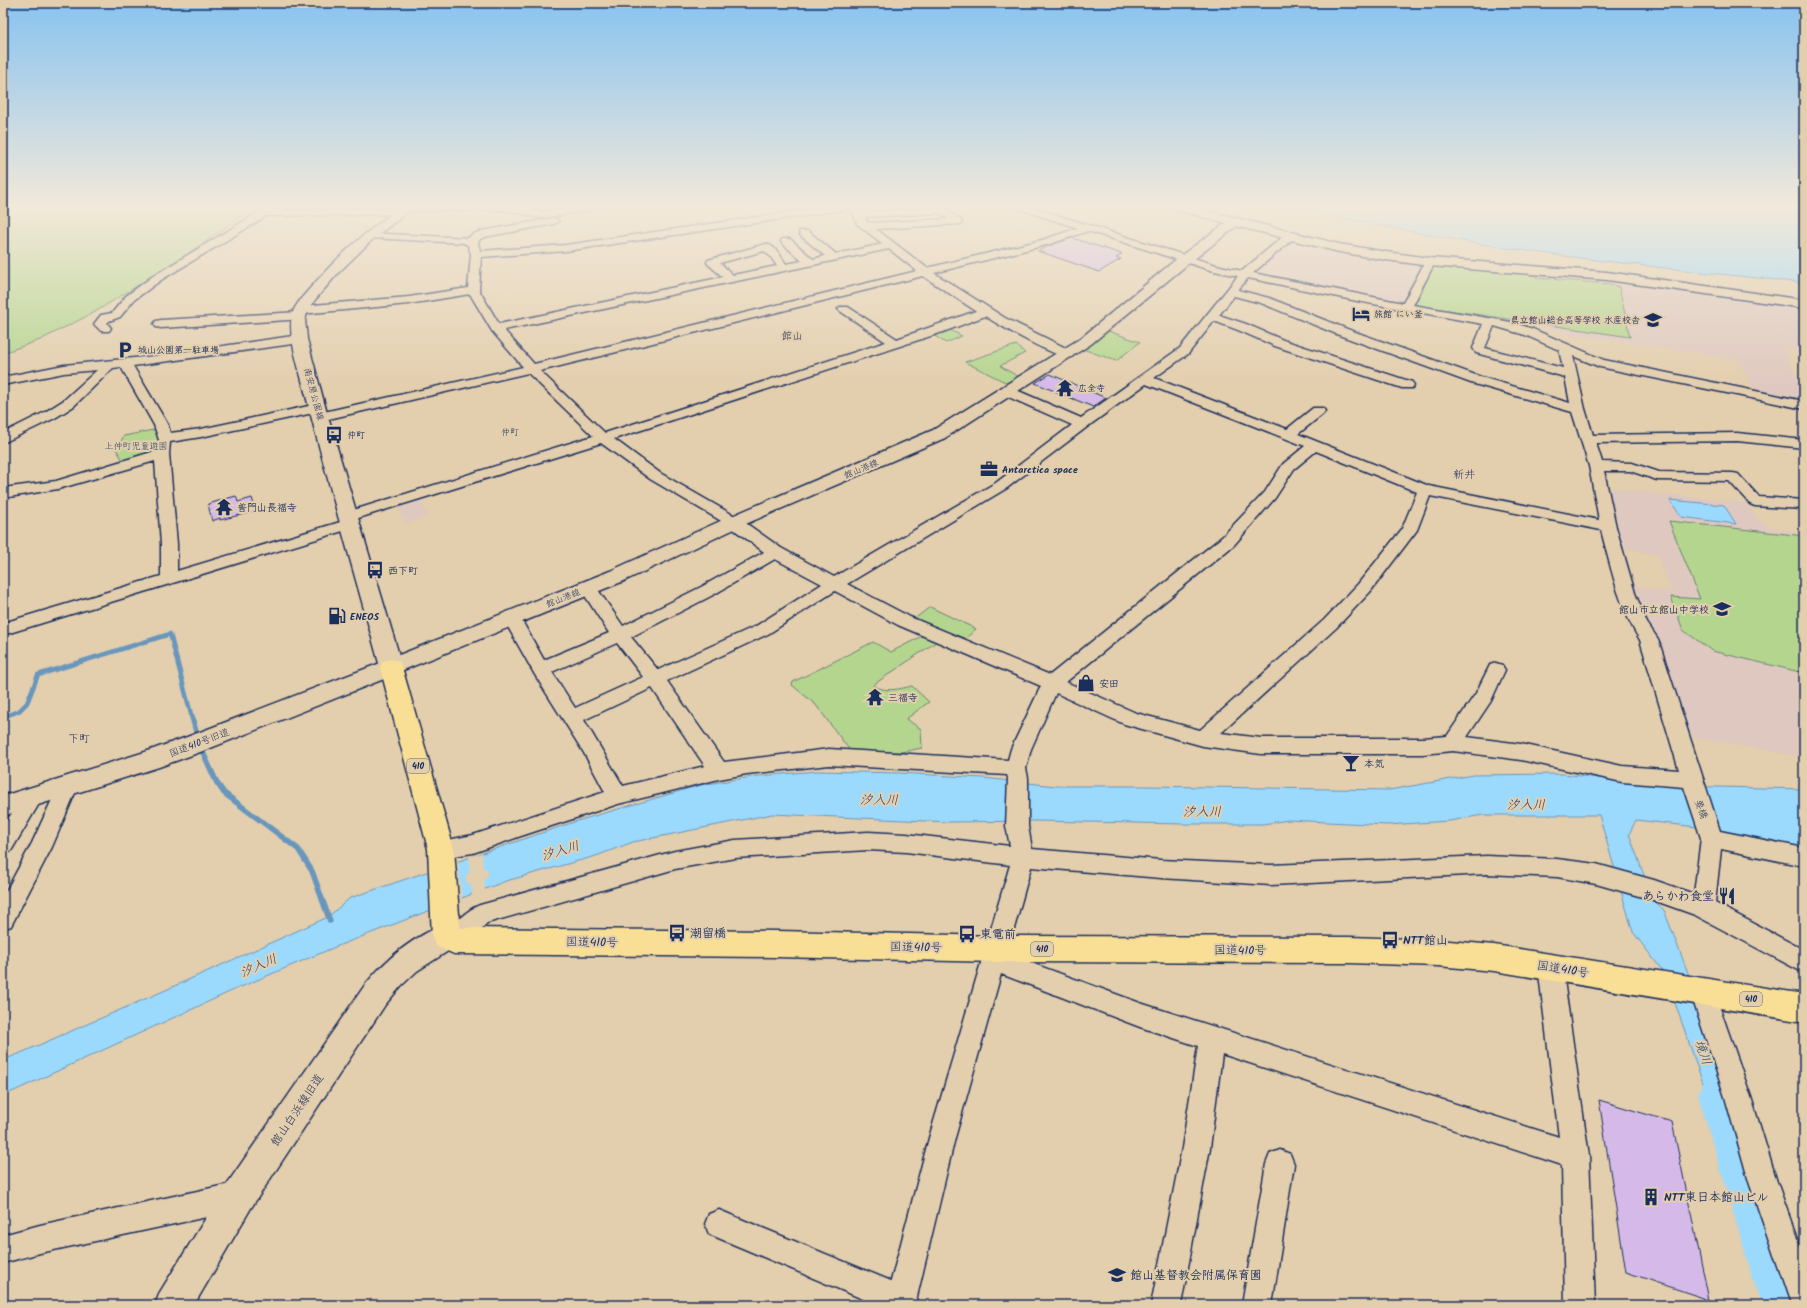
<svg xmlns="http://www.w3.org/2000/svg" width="1807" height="1308" font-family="Kalam,'Klee One',sans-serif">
	<rect width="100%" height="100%" fill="#e3cead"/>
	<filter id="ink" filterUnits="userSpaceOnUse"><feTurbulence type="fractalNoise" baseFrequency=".025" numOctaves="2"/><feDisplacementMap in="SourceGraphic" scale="8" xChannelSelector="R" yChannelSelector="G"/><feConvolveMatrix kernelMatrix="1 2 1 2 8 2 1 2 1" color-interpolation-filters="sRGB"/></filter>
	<g filter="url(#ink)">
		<!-- built -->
		<g fill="#dfc8bf">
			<polygon points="1291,241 1359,255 1625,281 1804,308 1804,353 1783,348 1804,394 1804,401 1755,392 1738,360 1634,343 1570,335 1560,331 1412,306 1253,274 1251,271"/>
			<polygon points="1606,488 1747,503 1757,520 1770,527 1804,533 1804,757 1688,736 1668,668 1645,625 1633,586 1672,592 1658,555 1617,546"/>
			<polygon points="418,497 428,517 406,524 396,504"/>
		</g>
		<!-- green -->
		<g fill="#b4d58e" stroke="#688276">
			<polygon points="3,207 253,207 253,208 186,255 95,312 40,340 3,353"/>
			<polygon points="1434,266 1533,274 1537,278 1610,284 1619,287 1630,337 1415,305"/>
			<polygon points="948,329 962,336 946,343 933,335"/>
			<polygon points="1108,331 1140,342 1116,361 1083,349"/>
			<polygon points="1016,345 1025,353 1000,366 1019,377 1009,384 965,362"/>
			<polygon points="158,429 160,439 158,453 124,462 116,449 124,436"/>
			<polygon points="1669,521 1804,536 1804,673 1712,651 1683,630 1671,597 1700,599"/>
			<polygon points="930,607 976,629 965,639 957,640 913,620"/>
			<path d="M 924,635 L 936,642 L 873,685 C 884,693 900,689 912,686 L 929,702 L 906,719 L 921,729 L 922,748 L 901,752 L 851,752 L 816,705 L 792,685 L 793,682 L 873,642 L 891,652 Z"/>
		</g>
		<!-- water -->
		<g fill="#9cdafd" stroke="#6896bd">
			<path d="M 1292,207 L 1804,207 L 1804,283 C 1702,272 1601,262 1500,247 C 1434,237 1368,223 1303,210 Z"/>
			<polygon points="1670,500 1724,505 1736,524 1681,517"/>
			<polygon points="818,771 899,773 983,778 1055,786 1144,786 1389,790 1474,775 1562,774 1674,786 1804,789 1804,847 1777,843 1697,827 1636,820 1629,834 1653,900 1664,910 1688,973 1740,1133 1717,1127 1708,1117 1705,1089 1665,974 1633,932 1599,815 1483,815 1449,821 1387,825 1288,820 1263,824 1185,824 1036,821 949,822 772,814 633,842 596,856 506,881 335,947 236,989 3,1096 3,1060 16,1055 159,993 328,917 350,898 577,821 701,785 758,776"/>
		</g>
		<!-- pier -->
		<g fill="#e3cead">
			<polygon points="482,853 483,868 488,869 488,876 484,880 485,891 472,896 471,884 466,882 466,875 470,872 469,857"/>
			<polygon points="458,861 462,900 429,913 427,871"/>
		</g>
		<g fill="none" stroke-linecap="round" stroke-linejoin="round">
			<!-- stream-far1 -->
			<polyline stroke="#6896bd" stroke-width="4.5" points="3,717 19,711 27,703 38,675 170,634 192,718"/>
			<!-- stream -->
			<g stroke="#6896bd" stroke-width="5.5">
				<polyline points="192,717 198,739"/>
				<polyline points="200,746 217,783 224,793 298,849 312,871 330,921"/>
			</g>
			<!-- river -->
			<polygon fill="#9cdafd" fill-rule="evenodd" points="1718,1075 1732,1081 1738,1095 1804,1300 1804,1305 1761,1305 1698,1095 1704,1081"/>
		</g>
		<!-- building -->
		<g fill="#d5bae9" stroke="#1b2f5e">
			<polygon points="1072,238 1122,254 1116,258 1121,259 1099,272 1038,251 1048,246"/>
			<polygon points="1050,374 1106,398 1093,407 1035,383"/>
			<polygon points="236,496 238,502 252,498 256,511 220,520 220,518 212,521 208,504"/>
			<polygon points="1599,1100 1672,1122 1709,1300 1626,1272"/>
		</g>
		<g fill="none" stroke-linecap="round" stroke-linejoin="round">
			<!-- minor casing -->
			<g stroke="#1b2f5e" stroke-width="3">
				<g id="minor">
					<polygon points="267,207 278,207 275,210 401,208 402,207 516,207 542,212 576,207 598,207 593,210 542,218 503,210 407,211 402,214 267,216 161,280 134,300 120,317 109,321 107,323 111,328 109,331 101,331 94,324 101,315 112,313 126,296 153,276"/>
					<path d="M 825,207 L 848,207 L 843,210 L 566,251 L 481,257 L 479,290 L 499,324 L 723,277 L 708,264 L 707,262 L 708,260 L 766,244 C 776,246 781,257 786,264 L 802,261 L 782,243 L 781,241 L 782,239 L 790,239 L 813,259 L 825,256 L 800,235 L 799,233 L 800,231 L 808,231 L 836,254 L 883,244 L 857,224 L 854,215 L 848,207 L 858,207 L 862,211 L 945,208 L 961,220 L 962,222 L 961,224 L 876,229 L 927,268 L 1042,240 L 1078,228 L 1019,209 L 1017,207 L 1031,207 L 1216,265 L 1242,271 L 1286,234 L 1294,234 L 1295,236 L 1294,238 L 1253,273 L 1403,303 L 1426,260 L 1434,260 L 1435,262 L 1413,305 L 1511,322 L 1533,329 L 1604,360 L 1804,401 L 1804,409 L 1600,367 L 1573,356 L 1585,409 L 1593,435 L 1737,433 L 1804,440 L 1804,448 L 1737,441 L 1596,443 L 1602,462 L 1632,463 L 1659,472 L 1733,473 L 1738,474 L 1759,497 L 1804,500 L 1803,509 L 1755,506 L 1750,504 L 1729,481 L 1657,480 L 1630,471 L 1604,471 L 1616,527 L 1635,593 L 1647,623 L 1658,639 L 1720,831 L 1804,848 L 1804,866 L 1721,849 L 1715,903 L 1804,950 L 1804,973 L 1695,915 L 1653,900 L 1596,884 L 1557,877 L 1487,874 L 1271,885 L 1161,878 L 1031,867 L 1007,954 L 1140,1003 L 1559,1137 L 1538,966 L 1542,958 L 1550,955 L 1558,958 L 1562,966 L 1589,1156 L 1595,1305 L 1565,1305 L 1562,1165 L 1222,1054 L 1210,1148 L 1181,1305 L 1151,1305 L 1182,1148 L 1198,1046 L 1140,1027 L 1001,974 L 955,1138 L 915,1305 L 877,1305 L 709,1234 L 705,1224 L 709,1214 L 719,1210 L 891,1281 L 929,1138 L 1010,865 L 906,852 L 868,850 L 735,858 L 675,869 L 487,923 L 462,949 L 454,952 L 446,949 L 442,941 C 449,927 466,910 480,905 L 675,851 L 735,840 L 868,832 L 906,834 L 1010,846 L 1006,826 L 1008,778 L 1007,775 L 829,765 L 747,774 L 719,779 L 618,804 L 521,836 L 473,853 L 441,858 L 433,855 L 430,849 L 433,843 L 473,835 L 605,792 L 584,753 L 535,675 L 503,618 L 506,614 L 512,612 L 518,614 L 544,660 L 609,633 L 580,588 L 582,584 L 588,582 L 594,584 L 623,626 L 701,587 L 764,552 L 728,525 L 650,479 L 601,443 L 352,520 L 356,521 L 358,524 L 356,527 L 3,635 L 3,623 L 161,576 L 161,544 L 155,461 L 58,489 L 3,498 L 3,488 L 56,481 L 155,451 L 159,440 L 154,425 L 121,367 L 113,368 L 74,406 L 55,418 L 3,443 L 3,433 L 45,412 L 64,400 L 97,370 L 64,373 L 3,385 L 3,377 L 64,365 L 154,356 L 300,335 L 304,336 L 306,339 L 304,342 L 300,343 L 133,366 L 168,425 L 170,433 L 201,429 L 318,404 L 323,405 L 325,408 L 323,411 L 318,412 L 201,437 L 170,442 L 169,454 L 177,544 L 177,571 L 347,520 L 341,516 L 344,513 L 593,436 L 528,373 L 320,421 L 315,420 L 313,417 L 315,414 L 523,367 L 492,331 L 470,294 L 409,304 L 301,314 L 297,312 L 295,310 L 297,308 L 301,306 L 409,297 L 468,288 L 471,254 L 468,245 L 463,243 L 370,238 L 365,235 L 366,233 L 469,238 L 471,235 L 482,231 L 554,218 L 559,221 L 554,224 L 485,237 L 480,239 L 478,243 L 480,251 L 566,245 ZM 940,213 L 948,219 L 869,223 L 866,221 L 865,217 ZM 1088,231 L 1210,270 L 1238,276 L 1180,348 L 1081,418 L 1014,389 L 1004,389 L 1002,392 L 1004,395 L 1072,425 L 997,482 L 834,577 L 781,548 L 740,519 L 660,473 L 614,439 L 943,332 L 985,316 C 999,325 1058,360 1072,357 L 1074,354 L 1072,351 L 1005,318 L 934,273 L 1050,244 ZM 889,249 L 917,271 L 534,364 L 504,330 ZM 764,251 L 770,256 L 777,266 L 733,275 L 720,263 ZM 923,276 L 976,311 L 897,339 L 848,307 L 840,307 L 838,309 L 840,311 L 886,342 L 605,433 L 540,371 ZM 1248,278 L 1357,301 L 1483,324 L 1473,348 L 1476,353 L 1565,377 L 1570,403 L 1481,377 L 1347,329 L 1269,298 L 1238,290 ZM 1234,296 L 1261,303 L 1339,335 L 1471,383 L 1572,412 L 1589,466 L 1599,520 L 1429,486 L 1298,434 L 1323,414 L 1325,411 L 1323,408 L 1313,408 L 1287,429 L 1154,378 L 1188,354 L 1214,321 L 1238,330 L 1275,346 L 1402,388 L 1412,388 L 1414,385 L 1412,382 L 1283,340 L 1246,324 L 1219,315 ZM 1494,326 L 1525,335 L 1559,350 L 1563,368 L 1485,348 ZM 1146,384 L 1305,446 L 1283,464 L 1265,492 L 1222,537 L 1050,675 L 910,617 L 847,584 L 1007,488 L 1087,427 ZM 1316,451 L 1417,492 L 1402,529 L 1358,584 L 1324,620 L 1200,730 L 1136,713 L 1066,682 L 1234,545 L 1275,498 L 1294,469 ZM 1430,496 L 1601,530 C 1611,568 1619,607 1640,640 L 1679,770 L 1622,766 L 1521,744 L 1467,737 L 1491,701 L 1505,670 L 1502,665 L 1496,663 L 1490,665 L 1476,693 L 1447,736 L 1423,738 L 1261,738 L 1221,733 L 1336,628 L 1370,592 L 1417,530 ZM 775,559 L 822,584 L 756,626 L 658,670 L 631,637 L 713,595 ZM 835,591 L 898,625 L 1041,686 L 1011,749 L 1008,760 L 829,749 L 724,762 L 667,681 L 768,634 ZM 617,643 L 643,677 L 575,708 L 552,672 ZM 652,688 L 705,766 L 623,786 L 584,720 ZM 1056,693 L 1124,724 L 1203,746 L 1261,754 L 1423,754 L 1453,751 L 1521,760 L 1622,782 L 1684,787 L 1701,838 L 1694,894 L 1654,880 L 1596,864 L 1557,859 L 1487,856 L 1271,865 L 1161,860 L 1032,849 L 1028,826 L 1028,778 L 1026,768 L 1031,749 Z"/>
					<polygon points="68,778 75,780 78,786 52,847 11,926 3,929 3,897 32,843 61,780"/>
					<polygon points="33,789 40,791 43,797 11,851 3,854 3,827 26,791"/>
					<polygon points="1702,980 1711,983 1714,991 1751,1097 1777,1182 1804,1258 1804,1305 1791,1305 1749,1182 1725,1097 1690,991 1693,983"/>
					<polygon points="1280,1150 1290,1154 1294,1164 1272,1305 1242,1305 1266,1164 1270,1154"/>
					<polygon points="239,1182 249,1186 253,1196 249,1206 239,1210 40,1253 3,1263 3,1235 40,1225"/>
				</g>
			</g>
			<!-- tertiary casing -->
			<g stroke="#1b2f5e" stroke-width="3">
				<g id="tertiary">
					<polygon points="1236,218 1339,244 1386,252 1430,258 1607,272 1804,300 1804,308 1607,280 1430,266 1386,260 1339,252 1232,225 1230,222 1232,219"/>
					<polygon points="299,312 304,313 306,316 304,319 161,328 156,327 154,324 156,321 161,320"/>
					<polygon points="391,659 399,661 402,667 399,673 203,751 159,767 3,816 3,796 145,752 187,737"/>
					<path d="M 446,924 L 456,928 L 460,937 L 456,946 L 417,971 L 401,986 L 385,1005 L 251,1208 L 194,1305 L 155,1305 L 160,1292 L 227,1184 L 365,985 C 386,959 414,936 446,924 Z"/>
				</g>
			</g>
			<!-- secondary casing -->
			<g stroke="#1b2f5e" stroke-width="3">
				<path id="secondary" d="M 401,207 L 414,207 L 374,238 L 339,272 L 314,301 L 308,310 L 305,320 L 307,339 L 328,417 L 399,655 L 610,571 L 727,518 L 933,430 L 1081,338 L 1179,257 L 1226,223 L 1175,210 L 1173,207 L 1192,207 L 1240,219 L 1242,222 L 1189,263 L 1091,344 L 945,438 L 741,526 L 624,581 L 391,675 L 383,673 L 380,667 C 355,575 328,484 305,392 C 300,370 286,333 293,312 C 297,302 306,293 313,285 C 339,255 368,230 401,207 Z"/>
			</g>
			<!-- trunk casing -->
			<g stroke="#1b2f5e" stroke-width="3">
				<polygon id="trunk" points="391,659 399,661 402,667 454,849 460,928 777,931 997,936 1349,937 1438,940 1494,945 1804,994 1804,1022 1494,971 1438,966 1349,963 997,962 777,957 454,954 436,946 432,937 428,849 380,667 383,661"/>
			</g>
			<!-- minor -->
			<use href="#minor" fill="#e3cead" fill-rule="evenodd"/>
			<!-- tertiary -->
			<use href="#tertiary" fill="#e3cead" fill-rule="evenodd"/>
			<!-- secondary -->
			<use href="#secondary" fill="#e3cead" fill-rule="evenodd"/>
			<!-- trunk -->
			<use href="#trunk" fill="#f9df96" fill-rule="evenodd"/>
		</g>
	</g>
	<!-- sky -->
	<linearGradient id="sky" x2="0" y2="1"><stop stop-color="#89c3f0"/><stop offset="0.53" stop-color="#f2e9da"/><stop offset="1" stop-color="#f2e9da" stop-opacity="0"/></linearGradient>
	<rect width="1807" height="390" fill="url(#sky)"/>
	<!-- icons -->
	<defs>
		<g id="hotel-bare" transform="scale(1.38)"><path d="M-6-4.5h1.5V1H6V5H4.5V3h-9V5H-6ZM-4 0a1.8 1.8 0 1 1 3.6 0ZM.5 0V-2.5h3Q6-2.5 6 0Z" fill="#1b2f5e" stroke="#e3cead" stroke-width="2.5" paint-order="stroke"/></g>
		<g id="school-bare" transform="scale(1.38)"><path d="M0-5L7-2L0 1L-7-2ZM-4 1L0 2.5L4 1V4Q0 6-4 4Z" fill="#1b2f5e" stroke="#e3cead" stroke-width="2.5" paint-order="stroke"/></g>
		<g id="parking-bare" transform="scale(1.38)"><path d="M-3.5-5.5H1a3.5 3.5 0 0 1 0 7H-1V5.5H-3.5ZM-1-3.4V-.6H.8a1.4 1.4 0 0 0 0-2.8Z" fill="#1b2f5e" stroke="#e3cead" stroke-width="2.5" paint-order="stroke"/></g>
		<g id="temple-bare" transform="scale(1.38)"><path d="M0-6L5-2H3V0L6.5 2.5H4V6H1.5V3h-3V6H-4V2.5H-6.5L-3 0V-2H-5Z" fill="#1b2f5e" stroke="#e3cead" stroke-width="2.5" paint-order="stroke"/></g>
		<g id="bus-bare" transform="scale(1.38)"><path d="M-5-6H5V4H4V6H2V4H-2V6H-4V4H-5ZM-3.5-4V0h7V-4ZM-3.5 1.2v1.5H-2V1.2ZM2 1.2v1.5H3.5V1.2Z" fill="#1b2f5e" stroke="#e3cead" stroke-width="2.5" paint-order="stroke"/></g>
		<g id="office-bare" transform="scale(1.38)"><path d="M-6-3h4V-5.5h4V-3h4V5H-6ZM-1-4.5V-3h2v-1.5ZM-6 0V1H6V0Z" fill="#1b2f5e" stroke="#e3cead" stroke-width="2.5" paint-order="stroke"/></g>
		<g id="fuel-bare" transform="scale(1.38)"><path d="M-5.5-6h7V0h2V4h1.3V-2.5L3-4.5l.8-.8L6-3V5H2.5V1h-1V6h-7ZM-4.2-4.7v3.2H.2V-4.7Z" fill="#1b2f5e" stroke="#e3cead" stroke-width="2.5" paint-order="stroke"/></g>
		<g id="shop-bare" transform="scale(1.38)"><path d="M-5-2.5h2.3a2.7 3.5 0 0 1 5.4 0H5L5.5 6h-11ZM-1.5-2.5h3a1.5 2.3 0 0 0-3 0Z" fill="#1b2f5e" stroke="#e3cead" stroke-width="2.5" paint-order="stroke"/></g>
		<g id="bar-bare" transform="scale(1.38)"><path d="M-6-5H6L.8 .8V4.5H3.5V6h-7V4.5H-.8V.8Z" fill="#1b2f5e" stroke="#e3cead" stroke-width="2.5" paint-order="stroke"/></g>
		<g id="restaurant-bare" transform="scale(1.38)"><path d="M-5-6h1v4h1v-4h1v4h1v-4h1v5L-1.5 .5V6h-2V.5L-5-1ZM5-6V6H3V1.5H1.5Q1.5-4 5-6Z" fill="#1b2f5e" stroke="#e3cead" stroke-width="2.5" paint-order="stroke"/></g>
		<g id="building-bare" transform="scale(1.38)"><path d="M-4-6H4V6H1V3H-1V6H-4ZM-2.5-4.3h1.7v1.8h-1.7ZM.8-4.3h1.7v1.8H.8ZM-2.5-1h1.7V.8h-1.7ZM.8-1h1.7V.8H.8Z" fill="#1b2f5e" stroke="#e3cead" stroke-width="2.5" paint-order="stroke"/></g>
	</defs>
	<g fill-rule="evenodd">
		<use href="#hotel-bare" x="1361" y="314"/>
		<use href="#school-bare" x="1653" y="320"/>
		<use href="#parking-bare" x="125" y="350"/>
		<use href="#temple-bare" x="1065" y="388"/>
		<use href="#bus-bare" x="334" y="435"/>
		<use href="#office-bare" x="989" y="469"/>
		<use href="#temple-bare" x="224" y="507"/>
		<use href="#bus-bare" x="375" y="570"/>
		<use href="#school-bare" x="1722" y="609"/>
		<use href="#fuel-bare" x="337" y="616"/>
		<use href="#shop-bare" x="1086" y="683"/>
		<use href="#temple-bare" x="875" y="697"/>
		<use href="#bar-bare" x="1351" y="763"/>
		<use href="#restaurant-bare" x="1727" y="896"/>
		<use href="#bus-bare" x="677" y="933"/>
		<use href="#bus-bare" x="967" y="934"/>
		<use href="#bus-bare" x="1390" y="940"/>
		<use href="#building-bare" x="1651" y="1197"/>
		<use href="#school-bare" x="1117" y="1275"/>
	</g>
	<g text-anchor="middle" stroke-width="4" stroke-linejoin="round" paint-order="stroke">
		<!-- far-poi labels -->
		<g font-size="9" font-weight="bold" fill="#1b2f5e" stroke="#e3cead" text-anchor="start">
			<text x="1374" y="317">旅館 にい釜</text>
			<text x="1640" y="323" text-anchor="end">県立館山総合高等学校 水産校舎</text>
			<text x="138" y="353">城山公園第一駐車場</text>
			<text x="1078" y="391">広全寺</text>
			<text x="347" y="438">仲町</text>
		</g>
		<!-- far-street labels -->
		<g font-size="9" fill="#1b2f5e" stroke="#e3cead">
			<text transform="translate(314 394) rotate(75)" y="3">南安房公園線</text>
			<text transform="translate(861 469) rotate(-23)" y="3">館山港線</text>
			<text transform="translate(563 598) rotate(-22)" y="3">館山港線</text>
		</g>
		<!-- far-neighbourhood labels -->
		<g font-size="9" fill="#1b2f5e" stroke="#e3cead">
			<text x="510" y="435">仲町</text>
		</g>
		<!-- far-park labels -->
		<g font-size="9" fill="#2a4063" stroke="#e3cead">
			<text x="136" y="449">上仲町児童遊園</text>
		</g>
		<!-- shield labels -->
		<g fill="#e3cead" stroke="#575f76" stroke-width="1">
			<rect x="407" y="759" width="22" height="14" rx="3"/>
			<rect x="1031" y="942" width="22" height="14" rx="3"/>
			<rect x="1740" y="992" width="22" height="14" rx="3"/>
		</g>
		<g font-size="9" font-weight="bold" fill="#1b2f5e">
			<text x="418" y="769">410</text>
			<text x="1042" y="952">410</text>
			<text x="1751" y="1002">410</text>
		</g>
		<!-- far-quarter labels -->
		<g font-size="10" fill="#1b2f5e" stroke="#e3cead">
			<text x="792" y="339">館山</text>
		</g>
		<!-- poi labels -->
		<g font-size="10" font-weight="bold" fill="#1b2f5e" stroke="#e3cead" text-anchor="start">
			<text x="1002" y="473">Antarctica space</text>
			<text x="237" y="511">普門山長福寺</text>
			<text x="388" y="574">西下町</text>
			<text x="1709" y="613" text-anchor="end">館山市立館山中学校</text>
			<text x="350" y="620">ENEOS</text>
			<text x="1099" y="687">安田</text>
			<text x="888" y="701">三福寺</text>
			<text x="1364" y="767">本気</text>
		</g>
		<!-- street labels -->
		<g font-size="10" fill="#1b2f5e" stroke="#e3cead">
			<text transform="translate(199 742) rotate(-21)" y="4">国道410号旧道</text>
			<text transform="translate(1702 809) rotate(70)" y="4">要橋</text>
		</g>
		<!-- neighbourhood labels -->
		<g font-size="11" fill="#1b2f5e" stroke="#e3cead">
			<text x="1464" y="478">新井</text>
			<text x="79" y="742">下町</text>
		</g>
		<!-- near-poi labels -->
		<g font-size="12" font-weight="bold" fill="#1b2f5e" stroke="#e3cead" text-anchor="start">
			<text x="1714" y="900" text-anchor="end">あらかわ食堂</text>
			<text x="690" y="937">潮留橋</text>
			<text x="980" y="938">東電前</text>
			<text x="1403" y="944">NTT館山</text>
			<text x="1664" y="1201">NTT東日本館山ビル</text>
			<text x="1130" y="1279">館山基督教会附属保育園</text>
		</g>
		<!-- near-street labels -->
		<g font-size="12" fill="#1b2f5e" stroke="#e3cead">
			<text transform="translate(592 942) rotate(1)" y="4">国道410号</text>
			<text transform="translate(916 947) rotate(1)" y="4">国道410号</text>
			<text x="1240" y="954">国道410号</text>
			<text transform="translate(1563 969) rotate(9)" y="4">国道410号</text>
			<text transform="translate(297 1110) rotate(-56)" y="4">館山白浜線旧道</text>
		</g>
		<!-- near-water labels -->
		<g font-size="13" font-style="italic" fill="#28406e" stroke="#e3cead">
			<text x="879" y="804">汐入川</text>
			<text transform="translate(1526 804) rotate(-1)" y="5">汐入川</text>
			<text transform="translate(1202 811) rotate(-1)" y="5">汐入川</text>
			<text transform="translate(560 850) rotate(-17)" y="5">汐入川</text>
			<text transform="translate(258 965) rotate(-24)" y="5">汐入川</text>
			<text transform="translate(1704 1052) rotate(70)" y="5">境川</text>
		</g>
	</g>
	<!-- margin -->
	<rect width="1807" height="1308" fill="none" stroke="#e3cead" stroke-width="16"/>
	<rect x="8" y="8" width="1791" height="1292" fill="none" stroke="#1b2f5e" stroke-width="1.5" filter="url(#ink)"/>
</svg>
